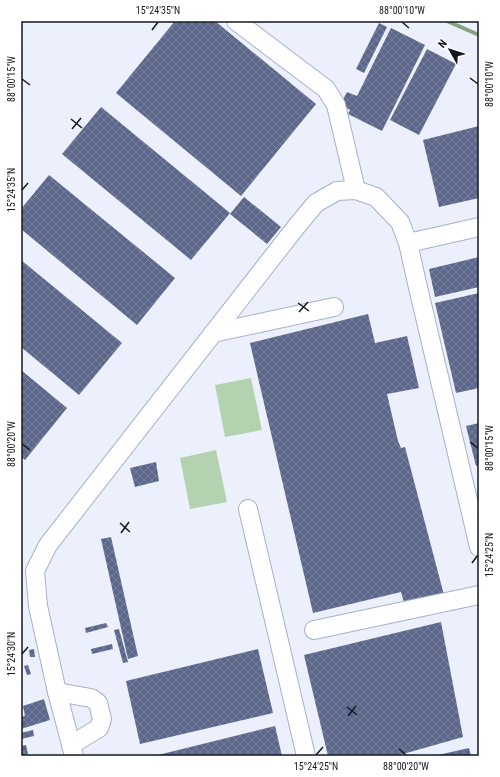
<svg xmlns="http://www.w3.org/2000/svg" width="500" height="777" font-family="'Roboto Condensed',sans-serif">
	<defs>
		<pattern id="building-cross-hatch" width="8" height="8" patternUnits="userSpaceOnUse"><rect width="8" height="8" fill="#5c688b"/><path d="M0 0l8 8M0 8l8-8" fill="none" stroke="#78809a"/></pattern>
	</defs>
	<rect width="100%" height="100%" fill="#ecf0fc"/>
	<!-- green -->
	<g fill="#b5d2b0">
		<polygon points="251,378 262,430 225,437 215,385"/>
		<polygon points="216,450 227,502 190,509 180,458"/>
	</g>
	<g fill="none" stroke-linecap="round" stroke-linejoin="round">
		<!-- stream -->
		<polyline stroke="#86a281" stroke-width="4" points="447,21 479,35"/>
	</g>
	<!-- building -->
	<g fill="url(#building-cross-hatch)">
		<polygon points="175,21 215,21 316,104 241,196 116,93"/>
		<polygon points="379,23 387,27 364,73 356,69"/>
		<polygon points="391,28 425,45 382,131 348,114 350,110 340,105 347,92 357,96"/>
		<polygon points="427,49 456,64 419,135 390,120"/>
		<polygon points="101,107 230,213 191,260 62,154"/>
		<polygon points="479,126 479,198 439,207 423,140"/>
		<polygon points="49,175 175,278 137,325 21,229 21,209"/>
		<polygon points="244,197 281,227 267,244 230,214"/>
		<polygon points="479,257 479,287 435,297 429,269"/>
		<polygon points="21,260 122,343 79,395 21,347"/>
		<polygon points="479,293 479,388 456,393 435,303"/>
		<polygon points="368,314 375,343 407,336 419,388 387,394 398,441 401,448 405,447 444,595 405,606 401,592 313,613 250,343"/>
		<polygon points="21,370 67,408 25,460 21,457"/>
		<polygon points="479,423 479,465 476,466 466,426"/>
		<polygon points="156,462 159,481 135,487 130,468"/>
		<polygon points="111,537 138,656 128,659 101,539"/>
		<polygon points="441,622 463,737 396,756 328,756 304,655"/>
		<polygon points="106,623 108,627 86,633 85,628"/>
		<polygon points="119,629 128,662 123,663 114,630"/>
		<polygon points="112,644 113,649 92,654 91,649"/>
		<polygon points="34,649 35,657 30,657 29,650"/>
		<polygon points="258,649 273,713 140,744 126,681"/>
		<polygon points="28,665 31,674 27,675 24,666"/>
		<polygon points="44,699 50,720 21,729 21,717 25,716 23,706"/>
		<polygon points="275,726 282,756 155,756 162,754"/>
		<polygon points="33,730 34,736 21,739 21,733"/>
		<polygon points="26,745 28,754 21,756 21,746"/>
		<polygon points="469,748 471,756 438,756 438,755"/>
	</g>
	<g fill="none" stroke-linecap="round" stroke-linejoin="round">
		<!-- minor casing -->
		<g stroke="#a6b0cb" stroke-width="20">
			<g id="minor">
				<polyline points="236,21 326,89 336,105 356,190"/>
				<polyline points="408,243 479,227"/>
				<polyline points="213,333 334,307"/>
				<polyline points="248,509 306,756"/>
				<polyline points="314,630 479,595"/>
				<polyline points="57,692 91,698 98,703 102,719 99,728 71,745"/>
				<polyline points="74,756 57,692 38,606 35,571 48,545 296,227 316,203 337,191 356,190 376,197 400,222 408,243 417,283 479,547"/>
			</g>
		</g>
		<!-- minor -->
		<use href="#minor" stroke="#fff" stroke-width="18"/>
	</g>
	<!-- ticks -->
	<path fill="none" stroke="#131720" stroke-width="1.5" d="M 402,22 L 409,28M 152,30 L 158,22M 470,78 L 478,84M 22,79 L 30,85M 71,119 L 82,128M 72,129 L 81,118M 22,190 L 28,183M 298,303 L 309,311M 299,312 L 308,302M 470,442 L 478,448M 22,444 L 30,450M 120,523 L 130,532M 121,533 L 129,522M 472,563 L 478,555M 22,654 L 28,647M 347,707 L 357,715M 348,716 L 356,706M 399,749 L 406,755M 316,755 L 323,747"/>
	<!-- border -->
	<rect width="500" height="777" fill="none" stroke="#ffffff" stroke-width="44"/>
	<!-- north arrow -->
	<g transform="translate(450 50) rotate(309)" stroke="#ffffff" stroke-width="3" paint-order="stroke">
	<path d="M0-3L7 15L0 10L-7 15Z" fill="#131720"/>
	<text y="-6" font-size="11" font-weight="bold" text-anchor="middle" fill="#131720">N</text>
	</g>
	<rect x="22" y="22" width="456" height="733" fill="none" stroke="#131720" stroke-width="1.5"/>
	<g font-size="10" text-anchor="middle" fill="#131720">
		<text x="158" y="14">15°24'35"N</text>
		<text x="402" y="14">88°00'10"W</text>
		<text transform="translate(11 79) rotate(-90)" y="4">88°00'15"W</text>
		<text transform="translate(489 84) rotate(-90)" y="4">88°00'10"W</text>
		<text transform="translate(11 190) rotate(-90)" y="4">15°24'35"N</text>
		<text transform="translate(11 444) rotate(-90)" y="4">88°00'20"W</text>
		<text transform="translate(489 448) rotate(-90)" y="4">88°00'15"W</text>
		<text transform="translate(489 555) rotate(-90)" y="4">15°24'25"N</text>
		<text transform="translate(11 654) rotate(-90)" y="4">15°24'30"N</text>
		<text x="316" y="770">15°24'25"N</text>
		<text x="406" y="770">88°00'20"W</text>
	</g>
</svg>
